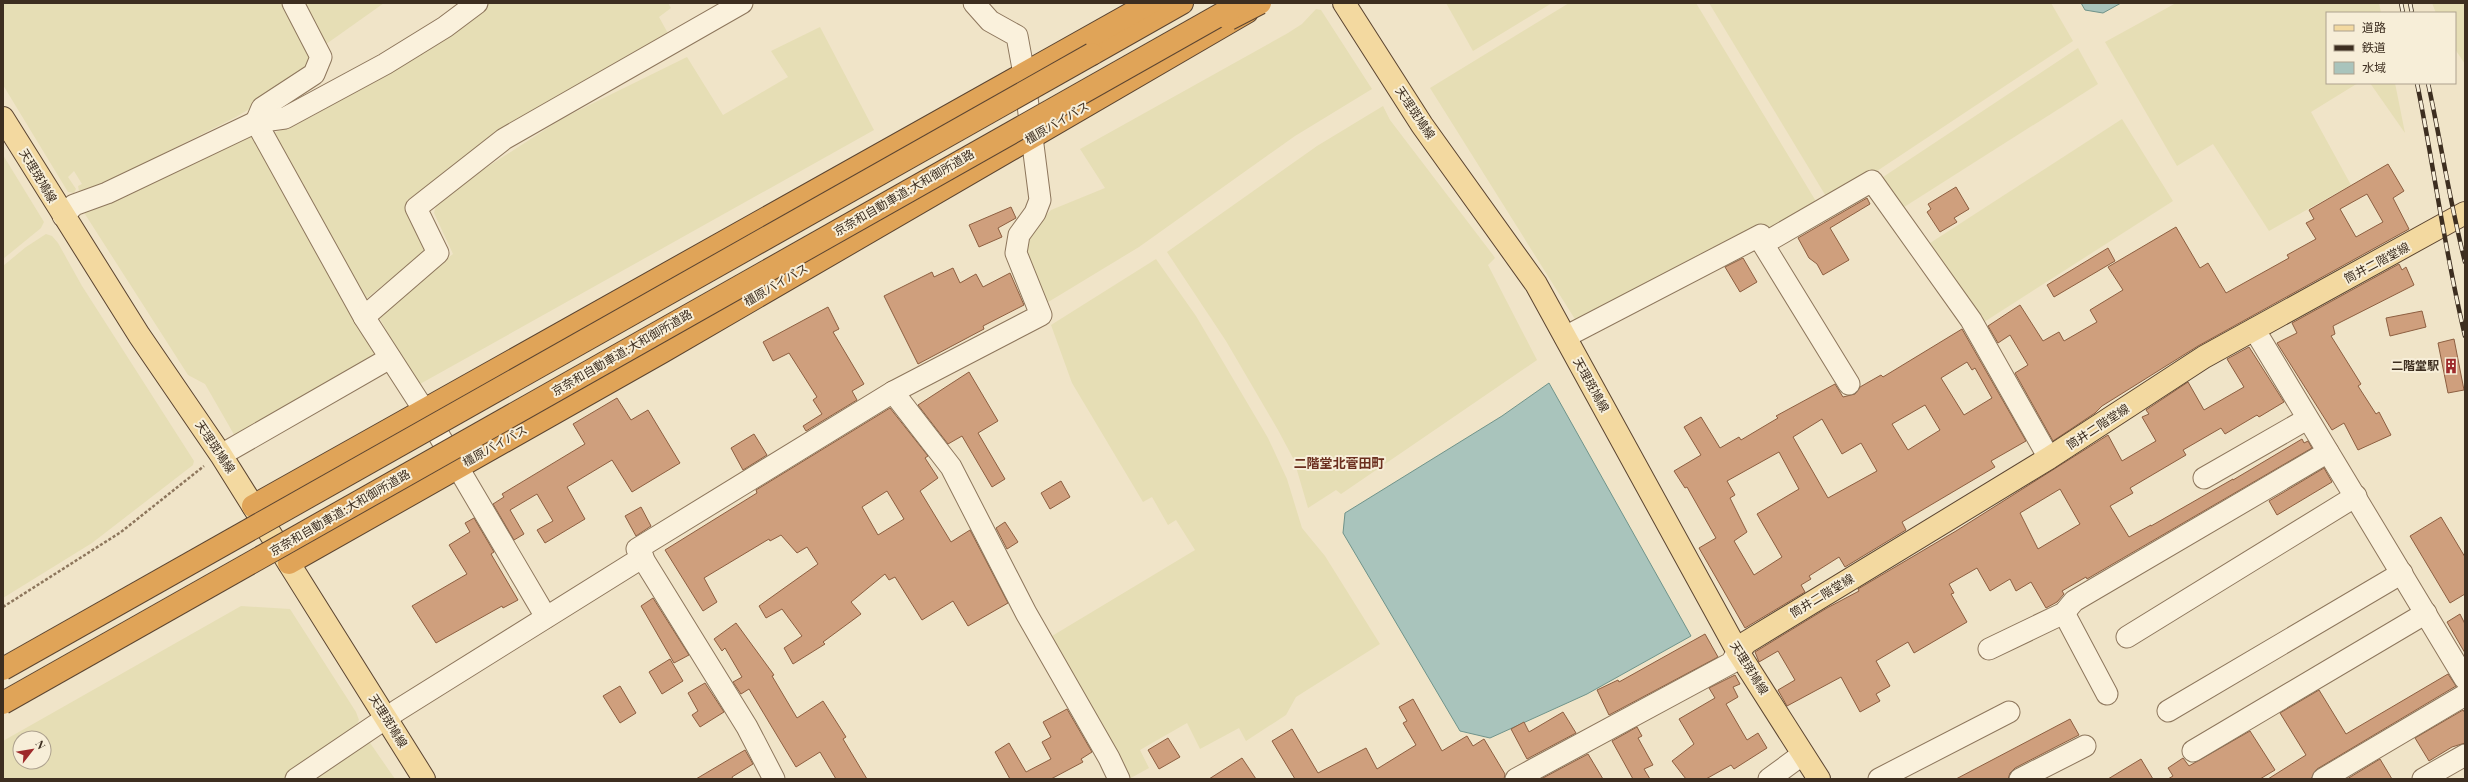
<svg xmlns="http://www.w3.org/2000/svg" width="2468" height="782" font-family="'Playfair Display','Noto Sans JP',serif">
	<rect width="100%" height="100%" fill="#f0e4c8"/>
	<!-- farmland -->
	<g fill="#e6deb5" fill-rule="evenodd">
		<polygon points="3,3 290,3 316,52 309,73 236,117 99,186 79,191 78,186 82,184 74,171 68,177 76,189 74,193 68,192 3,85"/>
		<polygon points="299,3 384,3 322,47"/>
		<polygon points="485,3 668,3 671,8 659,17 676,48 545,111 407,200 426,245 421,255 362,302 267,136 313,116 450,33"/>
		<polygon points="1446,3 1552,3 1473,51"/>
		<polygon points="1569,3 1696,3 1817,203 1769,232 1756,227 1728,240 1578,324 1430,88"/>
		<polygon points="1709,3 2051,3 2073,41 1868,177 1827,198"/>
		<polygon points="2176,3 2379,3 2381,13 2327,13 2327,83 2358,83 2311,112 2351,185 2269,231 2213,144 2177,166 2105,42"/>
		<polygon points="2432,3 2465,3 2465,64 2455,49 2455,13 2436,13"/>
		<polygon points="1316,9 1321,10 1372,89 1295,136 1139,247 1045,304 1023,250 1026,237 1051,210 1105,188 1080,149 1288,33 1302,24"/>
		<polygon points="820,27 874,130 420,384 404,362 380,319 382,310 453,254 434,213 438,199 563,118 687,57 723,115 788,77 771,51"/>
		<polygon points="2078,48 2098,84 1901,209 1880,179"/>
		<polygon points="2370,83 2395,83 2405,133"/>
		<polygon points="1383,106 1390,120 1493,255 1495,258 1488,265 1537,360 1344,492 1341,494 1336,490 1308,508 1294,460 1278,430 1226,341 1167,252 1317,146"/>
		<polygon points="2122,119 2173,201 1981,324 1927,245"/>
		<polygon points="249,130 377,351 374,359 236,438 205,384 188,375 83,211"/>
		<polygon points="3,155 44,222 41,228 3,259"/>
		<polygon points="46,234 52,236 58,243 82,286 194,461 193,465 92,543 3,598 3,266 26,247"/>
		<polygon points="1156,259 1196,316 1268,438 1287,479 1302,528 1325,556 1380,644 1296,697 1286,715 1246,741 1239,728 1200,749 1187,723 1140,750 1149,768 1129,779 1124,779 1052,636 1195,550 1176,520 1168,525 1152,497 1143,502 1072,383 1051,325"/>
		<path d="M 241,606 L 290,609 L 356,712 L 359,720 L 357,724 L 284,779 L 3,779 L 3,741 ZM 20,738 L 44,738 L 44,762 L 20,762 Z"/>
		<polygon points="368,740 395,779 313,779"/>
	</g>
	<!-- water -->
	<g fill="#a9c4bc" stroke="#6f938a">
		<polygon points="2081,3 2121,3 2103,13 2085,10"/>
		<polygon points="1549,383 1691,636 1587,694 1490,738 1460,731 1343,533 1345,513 1502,416"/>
	</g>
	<!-- building -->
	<g fill="#cf9f7d" stroke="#8d5f41" fill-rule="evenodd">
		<path d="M 2388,164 L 2404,191 L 2393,198 L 2409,229 L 2198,346 L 2102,406 L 2095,413 L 2053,441 L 2015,373 L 2028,365 L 2010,335 L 1998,343 L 1988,326 L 2020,305 L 2043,341 L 2059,332 L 2064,341 L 2097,322 L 2090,310 L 2123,290 L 2108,267 L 2176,227 L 2200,268 L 2208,263 L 2226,293 L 2289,258 L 2287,255 L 2316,239 L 2306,223 L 2314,219 L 2309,210 ZM 2367,194 L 2383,222 L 2356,237 L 2340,209 Z"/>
		<polygon points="1956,187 1969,209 1954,218 1957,222 1940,232 1927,212 1931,209 1928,204"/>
		<polygon points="1867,198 1870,204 1830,228 1849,260 1823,275 1817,264 1809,258 1798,238"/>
		<polygon points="1011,207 1016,218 998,228 1002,237 979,247 969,225"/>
		<polygon points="2108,248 2115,261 2054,297 2047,285"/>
		<polygon points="1743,258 1757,282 1740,292 1725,267"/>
		<polygon points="2399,264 2402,270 2406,267 2414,285 2333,326 2335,334 2331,336 2361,384 2358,386 2376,414 2379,412 2391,435 2358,450 2344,423 2332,430 2277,343 2297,333 2292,323"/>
		<polygon points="953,268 960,283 976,274 983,287 1010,273 1024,305 983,326 984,329 918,364 884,296 932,272 934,277"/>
		<polygon points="828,307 839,329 833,332 864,384 852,391 857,400 806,431 803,426 822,414 813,400 817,397 789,353 773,361 763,342"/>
		<polygon points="2422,311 2426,327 2390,336 2386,318"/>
		<path d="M 1962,329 L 2026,441 L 1991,461 L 1995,467 L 1902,522 L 1906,530 L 1845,567 L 1839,557 L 1809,576 L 1811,579 L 1801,585 L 1805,592 L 1745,628 L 1699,548 L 1716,538 L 1687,487 L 1685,488 L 1674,471 L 1701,455 L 1684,427 L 1701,417 L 1720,448 L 1739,437 L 1741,440 L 1778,418 L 1776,416 L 1835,384 L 1843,397 L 1855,394 L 1860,387 L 1881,375 L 1883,377 ZM 1967,362 L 1972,370 L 1975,368 L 1992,398 L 1964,415 L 1941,378 ZM 1925,405 L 1940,430 L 1908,450 L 1892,424 ZM 1822,419 L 1842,454 L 1861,443 L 1877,471 L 1828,498 L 1793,437 ZM 1779,452 L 1799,489 L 1757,514 L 1782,557 L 1754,575 L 1734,541 L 1747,532 L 1730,498 L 1735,495 L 1727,481 Z"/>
		<polygon points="2454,339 2464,390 2448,393 2438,343"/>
		<path d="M 2249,347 L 2284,402 L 2259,417 L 2257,415 L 2225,434 L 2221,428 L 2183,450 L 2186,455 L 2130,488 L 2133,493 L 2110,506 L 2129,537 L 2151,525 L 2151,526 L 2233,479 L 2233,480 L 2302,439 L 2304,443 L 2308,441 L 2312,448 L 2087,579 L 2086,577 L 2062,591 L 2064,594 L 2057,602 L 2046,608 L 2031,582 L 2016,591 L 2010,579 L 1990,591 L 1977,568 L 1949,584 L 1954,593 L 1951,594 L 1967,622 L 1914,653 L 1908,642 L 1876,661 L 1890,686 L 1876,694 L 1880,701 L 1860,712 L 1841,677 L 1787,706 L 1778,690 L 1795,680 L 1778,651 L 1759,662 L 1755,652 L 1827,608 L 1859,591 L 1858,589 L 1956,531 L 2108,435 L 2122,461 L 2156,441 L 2142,417 L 2149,414 L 2146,410 L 2188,382 L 2204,410 L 2244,387 L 2227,359 ZM 2060,489 L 2080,524 L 2038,549 L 2020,513 Z"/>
		<polygon points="969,372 998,421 978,433 1005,479 992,487 962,436 948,444 918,405"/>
		<polygon points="617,398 631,420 648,410 680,463 632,492 612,460 567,487 585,519 545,543 537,530 553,521 537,494 510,510 524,534 514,540 493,504 504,497 502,494 585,444 573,424"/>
		<path d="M 890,408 L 928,456 L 925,458 L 938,478 L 920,491 L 951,542 L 970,530 L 1008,603 L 968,626 L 953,601 L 922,620 L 895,577 L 889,580 L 885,574 L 851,602 L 861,614 L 823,642 L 825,644 L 793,664 L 784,648 L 802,636 L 782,609 L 766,618 L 759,606 L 818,564 L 807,547 L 797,553 L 781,535 L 770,541 L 769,539 L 704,578 L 717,602 L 703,611 L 665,550 L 757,493 L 756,490 ZM 887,491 L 904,519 L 878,535 L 862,507 Z"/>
		<polygon points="754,434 767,455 743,470 731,448"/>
		<polygon points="2324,468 2332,482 2277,515 2269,501"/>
		<polygon points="1061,481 1070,497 1050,509 1041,493"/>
		<polygon points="641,507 651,526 636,536 625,516"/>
		<polygon points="2441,517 2465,557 2465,594 2450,603 2410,536"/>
		<polygon points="474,518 494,552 491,554 518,600 503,608 502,606 436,643 412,606 467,574 449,545 470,532 465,523"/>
		<polygon points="1005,522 1018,542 1007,549 996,528"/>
		<polygon points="653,598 689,655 674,663 641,606"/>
		<polygon points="2460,614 2465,624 2465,653 2447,622"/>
		<polygon points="736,623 774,675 772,676 797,718 823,701 846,737 843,739 867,779 836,779 820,752 796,767 749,689 741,694 733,682 742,677 725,648 722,651 714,639"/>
		<polygon points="1705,634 1718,657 1609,715 1597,690 1618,680 1619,682"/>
		<polygon points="670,659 683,681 662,694 649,672"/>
		<polygon points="2448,674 2456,686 2317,769 2311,779 2268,779 2306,755 2280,713 2319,690 2346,734"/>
		<polygon points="1735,675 1740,684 1733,687 1738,697 1726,704 1747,740 1758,733 1767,748 1734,769 1731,765 1706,779 1686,779 1672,761 1694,744 1679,719 1715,698 1709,688"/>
		<polygon points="705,683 724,712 700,727 692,715 698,711 688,693"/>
		<polygon points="620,686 636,713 620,723 603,696"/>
		<polygon points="1413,699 1442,751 1467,736 1473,746 1484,739 1505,774 1504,779 1295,779 1272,741 1292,729 1318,773 1366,748 1377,769 1416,745 1403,723 1407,721 1399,707"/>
		<polygon points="1067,709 1092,752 1081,759 1083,762 1051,779 1010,779 995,752 1009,743 1026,772 1051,759 1042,742 1051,737 1043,722"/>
		<polygon points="2463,710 2465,713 2465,743 2452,747 2429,761 2415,738"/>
		<polygon points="1563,712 1576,733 1527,759 1511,729 1524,722 1529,732"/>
		<polygon points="2070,719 2079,735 2015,768 2010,773 2008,779 1956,779"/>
		<polygon points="1637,727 1642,736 1638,738 1653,765 1644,769 1650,779 1633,779 1612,741"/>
		<polygon points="2250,731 2275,770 2260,779 2168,779 2173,776 2168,768 2183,758 2189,766"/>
		<polygon points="1168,738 1180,757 1159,769 1148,750"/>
		<polygon points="745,750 753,764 732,777 733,779 696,779"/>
		<polygon points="1588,754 1603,779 1541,779"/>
		<polygon points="1242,758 1256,779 1209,779"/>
		<polygon points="2141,759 2153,779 2108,779"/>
		<polygon points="2380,759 2392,779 2347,779"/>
	</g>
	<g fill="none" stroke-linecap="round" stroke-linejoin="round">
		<!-- minor casing -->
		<g stroke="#8d765c" stroke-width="23">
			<g id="minor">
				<polyline points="293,3 321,57 314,74 262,108 256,122 364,317 424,410 546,617"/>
				<polyline points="63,216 74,205 107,193 256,122 285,118 385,64 445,27 477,3"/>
				<polyline points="1763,244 1849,384"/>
				<polyline points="364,317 438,253 416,208 504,139 742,3"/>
				<polyline points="2254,329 2465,679"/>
				<polyline points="1565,337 1761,235 1763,244 1872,181 1971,320 2049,458"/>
				<polyline points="893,392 951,467 1026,613 1109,758 1119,779"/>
				<polyline points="221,455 390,358"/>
				<polyline points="2204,478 2307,419"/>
				<polyline points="2064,613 2107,694"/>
				<polyline points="2127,637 2356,496"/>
				<polyline points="1989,649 2064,613 2074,601 2328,452"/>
				<polyline points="2168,711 2402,573"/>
				<polyline points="2193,751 2426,613"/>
				<polyline points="296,779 398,710 643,557"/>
				<polyline points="774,779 747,727 637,549 893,392 1041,315 1016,253 1019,235 1035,213 1040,200 1024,74 1017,36 990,21 974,3"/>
				<polyline points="1516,779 1731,663 1738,652"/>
				<polyline points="1769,779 1803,754"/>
				<polyline points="1879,779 2009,712"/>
				<polyline points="2020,779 2085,746"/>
				<polyline points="2323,779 2465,695"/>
				<polyline points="2423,779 2465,755"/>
			</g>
		</g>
		<!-- major casing -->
		<g stroke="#5b4430" stroke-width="24">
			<g id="major">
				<polyline points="1344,3 1422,125 1536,284 1738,652 1819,779"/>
				<polyline points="3,118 139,335 221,455 424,779"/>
				<polyline points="1738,652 1747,642 2049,458 2204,357 2465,213"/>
			</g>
		</g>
		<!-- highway casing -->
		<g stroke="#5b4430" stroke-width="24">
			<g id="highway">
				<polyline points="1092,54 1182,3"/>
				<polyline points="253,506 1150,3"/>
				<polyline points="289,563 662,352 1247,12"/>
			</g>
		</g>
		<!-- path -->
		<polyline stroke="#8d765c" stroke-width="2.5" stroke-dasharray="3 2" stroke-linecap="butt" points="3,607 121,532 204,466"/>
		<!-- minor -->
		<use href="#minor" stroke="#faf1dc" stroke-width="21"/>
		<!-- major -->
		<use href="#major" stroke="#f3d9a0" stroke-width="22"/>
		<!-- highway -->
		<use href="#highway" stroke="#e0a458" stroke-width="22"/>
		<!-- rail casing -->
		<g stroke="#3d2e20" stroke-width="4.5">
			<g id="rail">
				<polyline points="2401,3 2403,13"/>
				<polyline points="2410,3 2412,13"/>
				<path d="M 2417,83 C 2434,167 2445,253 2465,336"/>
				<path d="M 2428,83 C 2441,143 2450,203 2465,262"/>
			</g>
		</g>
		<!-- rail -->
		<use href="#rail" stroke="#f7eed8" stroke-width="3" stroke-dasharray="9" stroke-linecap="butt"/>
		<!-- highway-bridge casing -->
		<g stroke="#5b4430" stroke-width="24" stroke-linecap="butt">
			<g id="highway-bridge">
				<polyline points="1229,19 1260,3"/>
				<polyline points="3,669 1092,54"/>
				<polyline points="3,703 1241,3"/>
			</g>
		</g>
		<!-- highway-bridge -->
		<use href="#highway-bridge" stroke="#e0a458" stroke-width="22"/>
	</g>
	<!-- icons -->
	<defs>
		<g id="building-bare" transform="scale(1.2)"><path d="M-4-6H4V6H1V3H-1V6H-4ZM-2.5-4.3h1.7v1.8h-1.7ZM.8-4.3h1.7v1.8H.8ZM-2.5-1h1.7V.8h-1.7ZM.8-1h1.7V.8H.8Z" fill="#9e2a2b" stroke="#f7eed8" stroke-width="2.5" paint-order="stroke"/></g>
	</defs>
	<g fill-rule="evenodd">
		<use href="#building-bare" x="2451" y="366"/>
	</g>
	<g text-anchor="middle" stroke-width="4" stroke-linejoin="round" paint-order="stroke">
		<!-- street labels -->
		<g font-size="12" fill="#3d2e20" stroke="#f7eed8">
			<text transform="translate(1415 113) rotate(56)" y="4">天理斑鳩線</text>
			<text transform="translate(1057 123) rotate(-30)" y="4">橿原バイパス</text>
			<text transform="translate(38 176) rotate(59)" y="4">天理斑鳩線</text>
			<text transform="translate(904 193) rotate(-30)" y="4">京奈和自動車道;大和御所道路</text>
			<text transform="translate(2377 263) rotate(-28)" y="4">筒井二階堂線</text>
			<text transform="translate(776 285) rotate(-30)" y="4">橿原バイパス</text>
			<text transform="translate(622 353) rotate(-30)" y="4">京奈和自動車道;大和御所道路</text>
			<text transform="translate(1591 385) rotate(61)" y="4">天理斑鳩線</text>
			<text transform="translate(2098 427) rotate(-33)" y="4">筒井二階堂線</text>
			<text transform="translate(495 446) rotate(-29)" y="4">橿原バイパス</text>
			<text transform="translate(215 447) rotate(56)" y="4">天理斑鳩線</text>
			<text transform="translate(340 513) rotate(-30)" y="4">京奈和自動車道;大和御所道路</text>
			<text transform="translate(1822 596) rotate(-31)" y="4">筒井二階堂線</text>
			<text transform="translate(1749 668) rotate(58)" y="4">天理斑鳩線</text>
			<text transform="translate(388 721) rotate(58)" y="4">天理斑鳩線</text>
		</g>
		<!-- poi labels -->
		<g font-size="12" font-weight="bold" fill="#3d2e20" stroke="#f7eed8" text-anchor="end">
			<text x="2439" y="370">二階堂駅</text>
		</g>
		<!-- neighbourhood labels -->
		<g font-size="13" font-weight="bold" fill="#6b2e1e" stroke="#f7eed8">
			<text x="1339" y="468">二階堂北菅田町</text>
		</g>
	</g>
	<!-- border -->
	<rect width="2468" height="782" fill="none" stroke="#3d2e20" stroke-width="8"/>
	<!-- legend -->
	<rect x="2326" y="12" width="130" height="72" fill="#f7eed8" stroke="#ada18e"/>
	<rect x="2334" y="25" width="20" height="6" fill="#f3d9a0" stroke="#ada18e"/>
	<text x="2362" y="32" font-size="12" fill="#3d2e20">道路</text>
	<rect x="2334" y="45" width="20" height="6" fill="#3d2e20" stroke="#ada18e"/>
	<text x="2362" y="52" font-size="12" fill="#3d2e20">鉄道</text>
	<rect x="2334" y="62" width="20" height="12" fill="#a9c4bc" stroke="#ada18e"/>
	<text x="2362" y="72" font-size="12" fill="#3d2e20">水域</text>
	<!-- north arrow -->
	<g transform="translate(32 750) rotate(59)"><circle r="19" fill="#f7eed8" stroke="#ada18e"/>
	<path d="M0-3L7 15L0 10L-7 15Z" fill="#9e2a2b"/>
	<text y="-6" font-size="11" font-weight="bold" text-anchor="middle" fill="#3d2e20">N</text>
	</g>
</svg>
